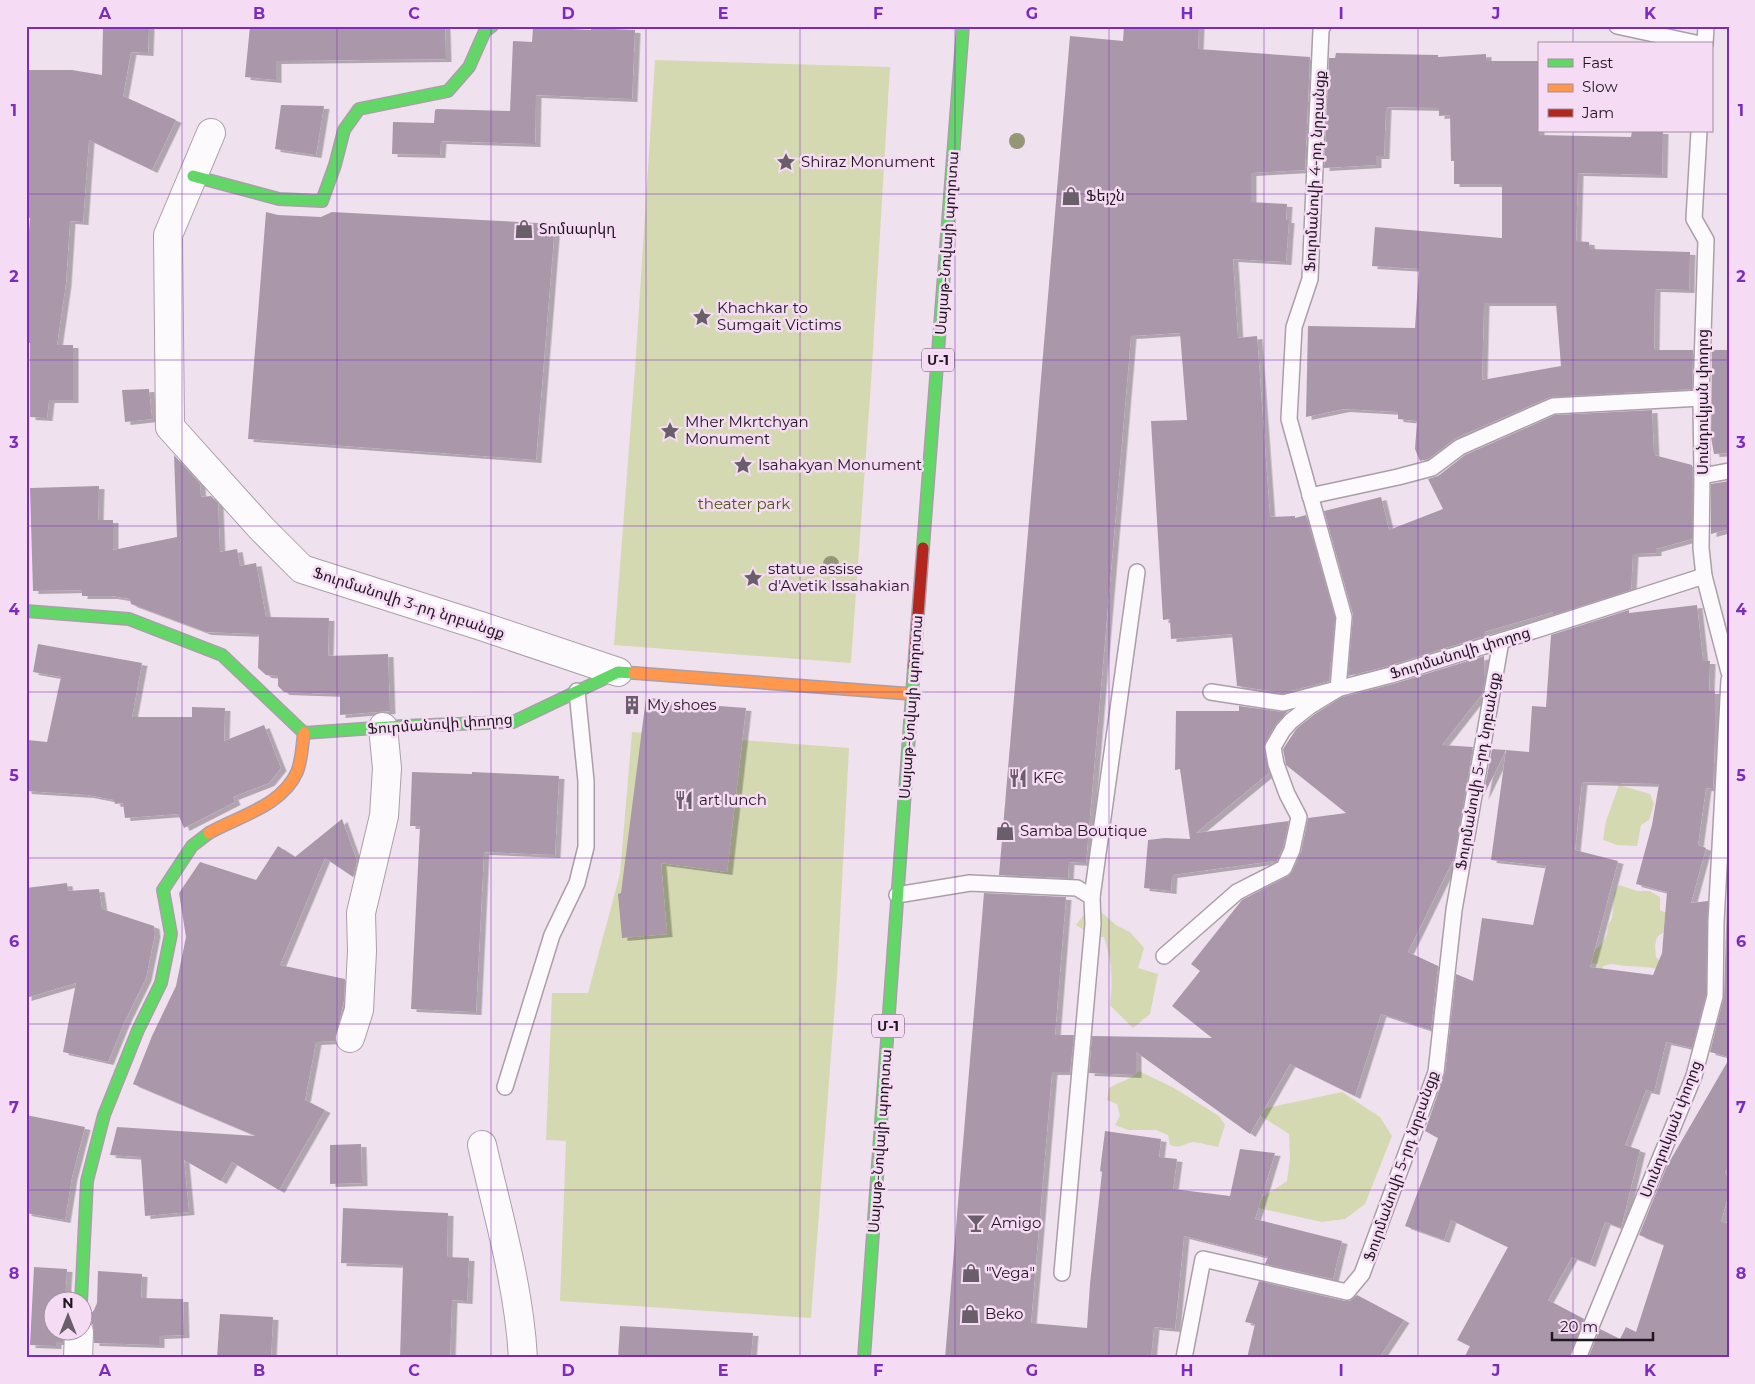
<svg xmlns="http://www.w3.org/2000/svg" width="1755" height="1384" font-family="Montserrat,'Noto Sans Armenian',sans-serif">
	<defs>
		<filter id="shadow"><feDropShadow dx="5.5" dy="3" stdDeviation="0" flood-color="#0004"/></filter>
	</defs>
	<rect width="100%" height="100%" fill="#f0e1ef"/>
	<!-- green -->
	<g fill="#d4d9b1">
		<polygon points="655,60 890,67 871,383 851,663 614,645 635,369"/>
		<polygon points="632,732 849,748 837,977 811,1318 560,1301 566,1141 546,1140 552,993 588,993 620,874"/>
		<polygon points="1619,785 1650,794 1654,804 1649,820 1641,825 1637,846 1617,845 1603,840 1606,821"/>
		<polygon points="1619,885 1638,891 1650,891 1660,897 1660,910 1672,915 1664,932 1657,937 1655,946 1656,957 1661,962 1704,969 1709,979 1704,977 1646,967 1625,966 1612,964 1603,966 1597,988 1596,972 1598,964 1585,963 1594,951 1601,945 1607,934 1608,925 1612,918 1614,893"/>
		<path d="M 1092,904 L 1116,925 L 1130,932 L 1144,948 L 1138,968 L 1158,974 L 1150,1014 L 1133,1028 L 1110,1005 C 1113,978 1112,963 1104,937 L 1095,937 L 1076,925 Z"/>
		<path d="M 1139,1071 L 1174,1088 L 1219,1116 L 1225,1125 L 1218,1147 C 1211,1146 1199,1142 1193,1142 C 1182,1144 1182,1149 1170,1145 L 1168,1135 L 1156,1130 L 1128,1130 L 1115,1125 L 1120,1116 L 1117,1104 L 1107,1100 L 1109,1088 C 1119,1082 1130,1080 1139,1071 Z"/>
		<polygon points="1342,1092 1380,1117 1392,1136 1365,1204 1345,1219 1322,1222 1249,1206 1287,1181 1290,1158 1289,1134 1253,1111"/>
	</g>
	<!-- building -->
	<g fill="#aa98aa" fill-rule="evenodd" filter="url(#shadow)">
		<polygon points="103,26 149,26 148,53 131,52 123,96 176,120 152,170 89,140 83,222 70,221 66,283 57,345 73,345 73,400 49,400 47,418 30,417 30,343 26,343 26,270 30,218 26,218 26,70 72,70 102,75"/>
		<polygon points="250,26 445,26 446,59 276,61 276,80 245,77"/>
		<polygon points="1124,26 1199,26 1198,49 1310,57 1305,170 1251,173 1251,202 1287,204 1286,220 1289,220 1286,262 1233,259 1238,338 1257,336 1270,517 1295,516 1295,518 1306,515 1335,618 1329,681 1283,693 1237,686 1232,634 1171,639 1170,619 1163,620 1151,421 1187,420 1180,333 1131,336 1086,863 1069,862 1068,878 999,875 1070,36 1123,41"/>
		<polygon points="533,27 591,30 591,28 635,30 632,99 536,95 535,144 441,141 440,155 392,154 393,122 434,123 435,110 437,109 510,111 513,41 532,42"/>
		<path d="M 1336,53 L 1438,55 L 1438,57 L 1486,54 L 1486,61 L 1539,61 L 1539,135 L 1631,137 L 1632,131 L 1663,131 L 1662,175 L 1578,173 L 1576,241 L 1589,242 L 1590,249 L 1690,252 L 1689,290 L 1655,289 L 1654,350 L 1693,350 L 1692,389 L 1550,397 L 1456,438 L 1428,459 L 1420,461 L 1415,449 L 1417,421 L 1398,419 L 1398,412 L 1344,409 L 1306,417 L 1308,326 L 1415,328 L 1419,269 L 1372,266 L 1375,227 L 1502,238 L 1502,184 L 1454,184 L 1454,161 L 1451,161 L 1450,115 L 1439,116 L 1439,108 L 1386,107 L 1384,156 L 1376,156 L 1376,165 L 1324,168 L 1329,58 L 1335,58 ZM 1484,303 L 1556,303 L 1561,366 L 1482,380 Z"/>
		<polygon points="281,105 324,106 316,155 275,149"/>
		<polygon points="266,212 278,215 321,217 332,212 555,224 536,460 248,439"/>
		<polygon points="1712,350 1729,350 1729,453 1714,454 1711,437"/>
		<polygon points="149,389 152,419 125,422 122,390"/>
		<polygon points="1652,410 1654,455 1692,465 1692,539 1656,549 1656,553 1633,554 1631,590 1553,615 1553,612 1484,632 1484,636 1388,666 1348,676 1353,615 1324,511 1381,497 1389,530 1443,509 1428,479 1438,476 1465,455 1555,415"/>
		<polygon points="174,455 200,484 201,497 211,496 218,503 220,552 237,549 240,566 256,563 266,617 329,618 328,656 388,654 390,711 340,715 340,694 284,692 278,686 278,676 266,675 258,668 259,634 206,632 131,604 130,599 112,596 82,596 82,590 33,591 30,488 99,486 98,520 113,520 113,550 177,537"/>
		<polygon points="1729,481 1729,529 1711,534 1711,484"/>
		<path d="M 1697,605 L 1703,661 L 1710,661 L 1709,691 L 1715,691 L 1715,739 L 1713,789 L 1706,788 L 1698,845 L 1706,848 L 1691,903 L 1708,901 L 1706,995 L 1692,1048 L 1666,1042 L 1654,1092 L 1646,1090 L 1625,1145 L 1640,1150 L 1621,1228 L 1605,1222 L 1590,1264 L 1572,1257 L 1548,1300 L 1584,1319 L 1569,1358 L 1464,1358 L 1470,1346 L 1457,1340 L 1508,1247 L 1451,1220 L 1444,1240 L 1405,1226 L 1438,1138 L 1425,1131 L 1445,1073 L 1456,974 L 1473,981 L 1482,918 L 1533,925 L 1546,866 L 1491,860 L 1506,750 L 1529,752 L 1532,706 L 1546,707 L 1551,635 L 1629,610 L 1629,613 ZM 1582,782 L 1659,784 L 1652,825 L 1636,884 L 1667,892 L 1662,953 L 1653,975 L 1590,967 L 1618,861 L 1575,850 Z"/>
		<polygon points="38,644 142,663 132,717 192,717 192,707 225,708 224,741 264,725 281,768 269,783 233,797 235,802 184,828 178,814 125,818 123,803 115,804 114,800 88,795 26,791 28,740 47,742 61,677 33,672"/>
		<polygon points="1484,656 1485,681 1482,694 1442,745 1473,747 1454,858 1408,952 1438,966 1431,1030 1381,1014 1355,1096 1290,1064 1250,1134 1136,1052 1136,1075 1089,1073 1092,1036 1212,1038 1172,1006 1200,971 1191,964 1242,900 1288,876 1292,872 1301,852 1308,818 1346,813 1286,765 1283,749 1297,728 1315,714 1342,697 1393,684"/>
		<polygon points="646,698 651,699 651,698 718,709 719,706 746,708 727,872 661,863 667,934 622,938 618,894 621,893"/>
		<polygon points="1239,706 1282,712 1288,711 1276,724 1265,743 1264,749 1269,773 1196,833 1289,821 1283,847 1277,861 1271,864 1274,861 1172,875 1171,891 1144,888 1148,840 1165,838 1190,839 1180,769 1175,770 1176,711 1239,711"/>
		<polygon points="1492,749 1506,750 1483,797"/>
		<polygon points="412,772 472,774 472,772 559,776 555,855 484,852 476,1012 411,1009 420,826 410,826"/>
		<polygon points="342,819 357,861 353,877 325,858 280,965 345,979 344,1000 335,1041 316,1042 305,1100 325,1110 279,1190 232,1162 221,1181 184,1160 189,1212 145,1216 141,1157 110,1155 117,1127 256,1136 133,1084 152,1036 176,986 186,937 179,893 200,862 256,880 278,846 295,857"/>
		<polygon points="67,883 68,891 99,889 102,909 154,926 155,934 146,978 124,1023 108,1062 63,1052 76,983 26,998 26,888"/>
		<polygon points="984,893 1066,897 1055,1035 1074,1035 1070,1072 1052,1072 1031,1323 1087,1328 1090,1284 1102,1172 1100,1171 1105,1131 1161,1139 1159,1157 1177,1159 1173,1189 1230,1196 1240,1149 1275,1153 1255,1219 1342,1241 1333,1279 1265,1264 1268,1257 1184,1236 1175,1329 1154,1327 1151,1358 945,1358"/>
		<polygon points="1727,899 1729,899 1729,1057 1710,1052 1724,996"/>
		<polygon points="1729,1059 1729,1165 1725,1172 1729,1180 1729,1193 1721,1222 1729,1223 1729,1358 1588,1358 1600,1329 1620,1339 1626,1327 1636,1332 1664,1245 1639,1235 1667,1166"/>
		<polygon points="26,1115 85,1127 72,1177 65,1220 26,1213"/>
		<polygon points="361,1144 362,1183 330,1184 330,1145"/>
		<polygon points="343,1208 448,1213 447,1257 469,1258 467,1301 452,1300 450,1358 400,1358 403,1265 341,1263"/>
		<polygon points="34,1267 67,1269 65,1302 52,1302 52,1332 63,1332 63,1342 56,1342 56,1346 30,1345"/>
		<polygon points="98,1271 142,1274 141,1298 183,1299 184,1335 159,1336 159,1345 94,1343 93,1325 88,1319 82,1317 89,1316 94,1310 97,1303"/>
		<polygon points="1259,1281 1345,1301 1350,1301 1357,1295 1404,1320 1379,1358 1247,1358 1255,1324 1245,1322"/>
		<polygon points="220,1314 273,1317 271,1358 217,1358"/>
		<polygon points="620,1326 753,1333 751,1358 618,1358"/>
	</g>
	<g fill="none" stroke-linecap="round" stroke-linejoin="round">
		<!-- lane casing -->
		<g stroke="#aa9fa9" stroke-width="18">
			<g id="lane">
				<polyline points="1617,26 1700,44"/>
				<polyline points="1705,44 1706,26"/>
				<polyline points="1699,131 1694,219 1706,240 1701,398 1702,476 1701,548 1704,576 1729,672"/>
				<polyline points="1702,476 1729,471"/>
				<polyline points="1310,496 1398,477 1432,468 1460,447 1553,406 1701,398"/>
				<polyline points="1211,692 1283,703 1391,675 1536,630 1704,576"/>
				<polyline points="897,895 970,883 1077,888 1092,897 1093,924 1062,1273"/>
				<polyline points="1092,897 1137,572"/>
				<polyline points="1164,956 1237,892 1284,868 1292,850 1299,817 1287,794 1276,764 1273,747 1283,730 1291,721 1310,706 1338,689 1344,617 1289,419 1294,327 1310,279 1321,30 1323,26"/>
				<polyline points="505,1087 552,935 577,883 586,847 586,781 577,691"/>
				<polyline points="1184,1358 1203,1259 1347,1292 1362,1274 1436,1072 1454,910 1501,641"/>
				<polyline points="1578,1358 1694,1076 1715,996 1716,922 1729,680"/>
			</g>
		</g>
		<!-- street casing -->
		<g stroke="#aa9fa9" stroke-width="30">
			<g id="street">
				<polyline points="211,133 168,235 170,427 262,529 302,569 481,626 618,672"/>
				<polyline points="350,1038 359,1010 362,951 361,913 384,816 387,768 383,727"/>
				<path d="M 482,1145 C 498,1215 519,1286 523,1358"/>
				<polyline points="78,1358 79,1332"/>
			</g>
		</g>
		<!-- fast casing -->
		<g stroke="#aa9fa9" stroke-width="14">
			<g id="fast">
				<polyline points="193,176 279,199 322,201 335,165 344,130 359,109 448,91 469,67 485,31 492,26"/>
				<polyline points="923,548 963,26"/>
				<polyline points="26,611 129,619 222,655 304,733 403,726 513,722 618,672 634,673"/>
				<polyline points="81,1302 87,1181 104,1115 138,1030 161,983 171,934 163,890 192,846 209,833"/>
				<polyline points="864,1358 914,667"/>
			</g>
		</g>
		<!-- slow casing -->
		<g stroke="#aa9fa9" stroke-width="14">
			<g id="slow">
				<polyline points="634,673 912,694"/>
				<path d="M 209,833 C 239,816 282,806 297,772 C 302,760 302,745 304,733"/>
			</g>
		</g>
		<!-- jam casing -->
		<g stroke="#aa9fa9" stroke-width="14">
			<polyline id="jam" points="914,667 923,548"/>
		</g>
		<!-- lane -->
		<use href="#lane" stroke="#fdfafd" stroke-width="15"/>
		<!-- street -->
		<use href="#street" stroke="#fdfafd" stroke-width="28"/>
		<!-- fast -->
		<use href="#fast" stroke="#63d668" stroke-width="11"/>
		<!-- slow -->
		<use href="#slow" stroke="#ff974d" stroke-width="11"/>
		<!-- jam -->
		<use href="#jam" stroke="#b3261e" stroke-width="11"/>
	</g>
	<!-- trees -->
	<g fill="#959578">
		<circle cx="1017" cy="141" r="8"/>
		<circle cx="831" cy="564" r="8"/>
	</g>
	<!-- grid -->
	<path fill="none" stroke="#7b2cbf" stroke-width="1" stroke-opacity="0.55" d="M 182,26 L 182,1358M 337,26 L 337,1358M 491,26 L 491,1358M 646,26 L 646,1358M 800,26 L 800,1358M 955,26 L 955,1358M 1109,26 L 1109,1358M 1264,26 L 1264,1358M 1418,26 L 1418,1358M 1573,26 L 1573,44M 1573,131 L 1573,1358M 26,194 L 1729,194M 26,360 L 1729,360M 26,526 L 1729,526M 26,692 L 1729,692M 26,858 L 1729,858M 26,1024 L 1729,1024M 26,1190 L 1729,1190"/>
	<!-- icons -->
	<defs>
		<g id="sight-bare" transform="scale(1.5)"><path d="M0-6L1.8-2.2L6-1.7L2.9 1.2L3.7 5.4L0 3.3L-3.7 5.4L-2.9 1.2L-6-1.7L-1.8-2.2Z" fill="#695e69" stroke="#f6dbf4" stroke-width="2.5" paint-order="stroke"/></g>
		<g id="shop-bare" transform="scale(1.5)"><path d="M-5-2.5h2.3a2.7 3.5 0 0 1 5.4 0H5L5.5 6h-11ZM-1.5-2.5h3a1.5 2.3 0 0 0-3 0Z" fill="#695e69" stroke="#f6dbf4" stroke-width="2.5" paint-order="stroke"/></g>
		<g id="building-bare" transform="scale(1.5)"><path d="M-4-6H4V6H1V3H-1V6H-4ZM-2.5-4.3h1.7v1.8h-1.7ZM.8-4.3h1.7v1.8H.8ZM-2.5-1h1.7V.8h-1.7ZM.8-1h1.7V.8H.8Z" fill="#695e69" stroke="#f6dbf4" stroke-width="2.5" paint-order="stroke"/></g>
		<g id="restaurant-bare" transform="scale(1.5)"><path d="M-5-6h1v4h1v-4h1v4h1v-4h1v5L-1.5 .5V6h-2V.5L-5-1ZM5-6V6H3V1.5H1.5Q1.5-4 5-6Z" fill="#695e69" stroke="#f6dbf4" stroke-width="2.5" paint-order="stroke"/></g>
		<g id="bar-bare" transform="scale(1.5)"><path d="M-6-5H6L.8 .8V4.5H3.5V6h-7V4.5H-.8V.8Z" fill="#695e69" stroke="#f6dbf4" stroke-width="2.5" paint-order="stroke"/></g>
	</defs>
	<g fill-rule="evenodd">
		<use href="#sight-bare" x="786" y="162"/>
		<use href="#shop-bare" x="1071" y="196"/>
		<use href="#shop-bare" x="524" y="229"/>
		<use href="#sight-bare" x="702" y="317"/>
		<use href="#sight-bare" x="670" y="431"/>
		<use href="#sight-bare" x="743" y="465"/>
		<use href="#sight-bare" x="753" y="578"/>
		<use href="#building-bare" x="632" y="705"/>
		<use href="#restaurant-bare" x="1018" y="778"/>
		<use href="#restaurant-bare" x="684" y="800"/>
		<use href="#shop-bare" x="1005" y="831"/>
		<use href="#bar-bare" x="976" y="1223"/>
		<use href="#shop-bare" x="971" y="1273"/>
		<use href="#shop-bare" x="970" y="1314"/>
	</g>
	<g text-anchor="middle" stroke-width="5" stroke-linejoin="round" paint-order="stroke">
		<!-- shield labels -->
		<g fill="#f6dbf4" stroke="#615260" stroke-width="1">
			<rect x="922" y="348.5" width="32" height="23" rx="4"/>
			<rect x="872" y="1014.5" width="32" height="23" rx="4"/>
		</g>
		<g font-size="14" font-weight="bold" fill="#211721">
			<text x="938" y="365">Մ-1</text>
			<text x="888" y="1031">Մ-1</text>
		</g>
		<!-- poi labels -->
		<g font-size="15" fill="#211721" stroke="#f6dbf4" text-anchor="start">
			<text x="801" y="167">Shiraz Monument</text>
			<text x="1086" y="201">Ֆեյշն</text>
			<text x="539" y="234">Տոմսարկղ</text>
			<text x="717" y="313">Khachkar to<tspan x="717" dy="17">Sumgait Victims</tspan></text>
			<text x="685" y="427">Mher Mkrtchyan<tspan x="685" dy="17">Monument</tspan></text>
			<text x="758" y="470">Isahakyan Monument</text>
			<text x="768" y="574">statue assise<tspan x="768" dy="17">d'Avetik Issahakian</tspan></text>
			<text x="647" y="710">My shoes</text>
			<text x="1033" y="783">KFC</text>
			<text x="699" y="805">art lunch</text>
			<text x="1020" y="836">Samba Boutique</text>
			<text x="991" y="1228">Amigo</text>
			<text x="986" y="1278">"Vega"</text>
			<text x="985" y="1319">Beko</text>
		</g>
		<!-- street labels -->
		<g font-size="15" fill="#211721" stroke="#f6dbf4">
			<text transform="translate(1315 171) rotate(-87)" y="5">Ֆուրմանովի 4-րդ նրբանցք</text>
			<text transform="translate(947 243) rotate(-86)" y="5">Սայաթ-Նովայի պողոտա</text>
			<text transform="translate(1703 402) rotate(-90)" y="5">Սունդուկյան փողոց</text>
			<text transform="translate(409 603) rotate(18)" y="5">Ֆուրմանովի 3-րդ նրբանցք</text>
			<text transform="translate(1460 653) rotate(-17)" y="5">Ֆուրմանովի փողոց</text>
			<text transform="translate(911 707) rotate(-86)" y="5">Սայաթ-Նովայի պողոտա</text>
			<text transform="translate(440 724) rotate(-4)" y="5">Ֆուրմանովի փողոց</text>
			<text transform="translate(1478 771) rotate(-80)" y="5">Ֆուրմանովի 5-րդ նրբանցք</text>
			<text transform="translate(1671 1129) rotate(-69)" y="5">Սունդուկյան փողոց</text>
			<text transform="translate(880 1141) rotate(-86)" y="5">Սայաթ-Նովայի պողոտա</text>
			<text transform="translate(1401 1166) rotate(-71)" y="5">Ֆուրմանովի 5-րդ նրբանցք</text>
		</g>
		<!-- park labels -->
		<g font-size="15" fill="#4b5717" stroke="#f6dbf4">
			<text x="744" y="509">theater park</text>
		</g>
	</g>
	<!-- border -->
	<rect width="1755" height="1384" fill="none" stroke="#f6dbf4" stroke-width="55"/>
	<!-- legend -->
	<rect x="1538" y="42" width="175" height="90" fill="#f6dbf4" stroke="#a18da0"/>
	<rect x="1548" y="59" width="25" height="8" fill="#63d668" stroke="#a18da0"/>
	<text x="1582" y="68" font-size="15" fill="#211721">Fast</text>
	<rect x="1548" y="84" width="25" height="8" fill="#ff974d" stroke="#a18da0"/>
	<text x="1582" y="92" font-size="15" fill="#211721">Slow</text>
	<rect x="1548" y="109" width="25" height="8" fill="#b3261e" stroke="#a18da0"/>
	<text x="1582" y="118" font-size="15" fill="#211721">Jam</text>
	<!-- north arrow -->
	<g transform="translate(68 1316)"><circle r="24" fill="#f6dbf4" stroke="#a18da0"/>
	<path d="M0-4L9 19L0 12L-9 19Z" fill="#695e69"/>
	<text y="-8" font-size="14" font-weight="bold" text-anchor="middle" fill="#211721">N</text>
	</g>
	<!-- scale -->
	<path d="M1552 1332v8h101v-8" fill="none" stroke="#211721" stroke-width="2.5"/>
	<text x="1560" y="1332" font-size="15" fill="#211721" stroke="#f6dbf4" stroke-width="4" paint-order="stroke">20 m</text>
	<rect x="28" y="28" width="1700" height="1328" fill="none" stroke="#7b2cbf" stroke-width="2"/>
	<g font-size="16" text-anchor="middle" font-weight="bold" fill="#7b2cbf">
		<text x="105" y="19">A</text>
		<text x="259" y="19">B</text>
		<text x="414" y="19">C</text>
		<text x="568" y="19">D</text>
		<text x="723" y="19">E</text>
		<text x="878" y="19">F</text>
		<text x="1032" y="19">G</text>
		<text x="1187" y="19">H</text>
		<text x="1341" y="19">I</text>
		<text x="1496" y="19">J</text>
		<text x="1650" y="19">K</text>
		<text x="14" y="116">1</text>
		<text x="1741" y="116">1</text>
		<text x="14" y="282">2</text>
		<text x="1741" y="282">2</text>
		<text x="14" y="448">3</text>
		<text x="1741" y="448">3</text>
		<text x="14" y="615">4</text>
		<text x="1741" y="615">4</text>
		<text x="14" y="781">5</text>
		<text x="1741" y="781">5</text>
		<text x="14" y="947">6</text>
		<text x="1741" y="947">6</text>
		<text x="14" y="1113">7</text>
		<text x="1741" y="1113">7</text>
		<text x="14" y="1279">8</text>
		<text x="1741" y="1279">8</text>
		<text x="105" y="1376">A</text>
		<text x="259" y="1376">B</text>
		<text x="414" y="1376">C</text>
		<text x="568" y="1376">D</text>
		<text x="723" y="1376">E</text>
		<text x="878" y="1376">F</text>
		<text x="1032" y="1376">G</text>
		<text x="1187" y="1376">H</text>
		<text x="1341" y="1376">I</text>
		<text x="1496" y="1376">J</text>
		<text x="1650" y="1376">K</text>
	</g>
</svg>
